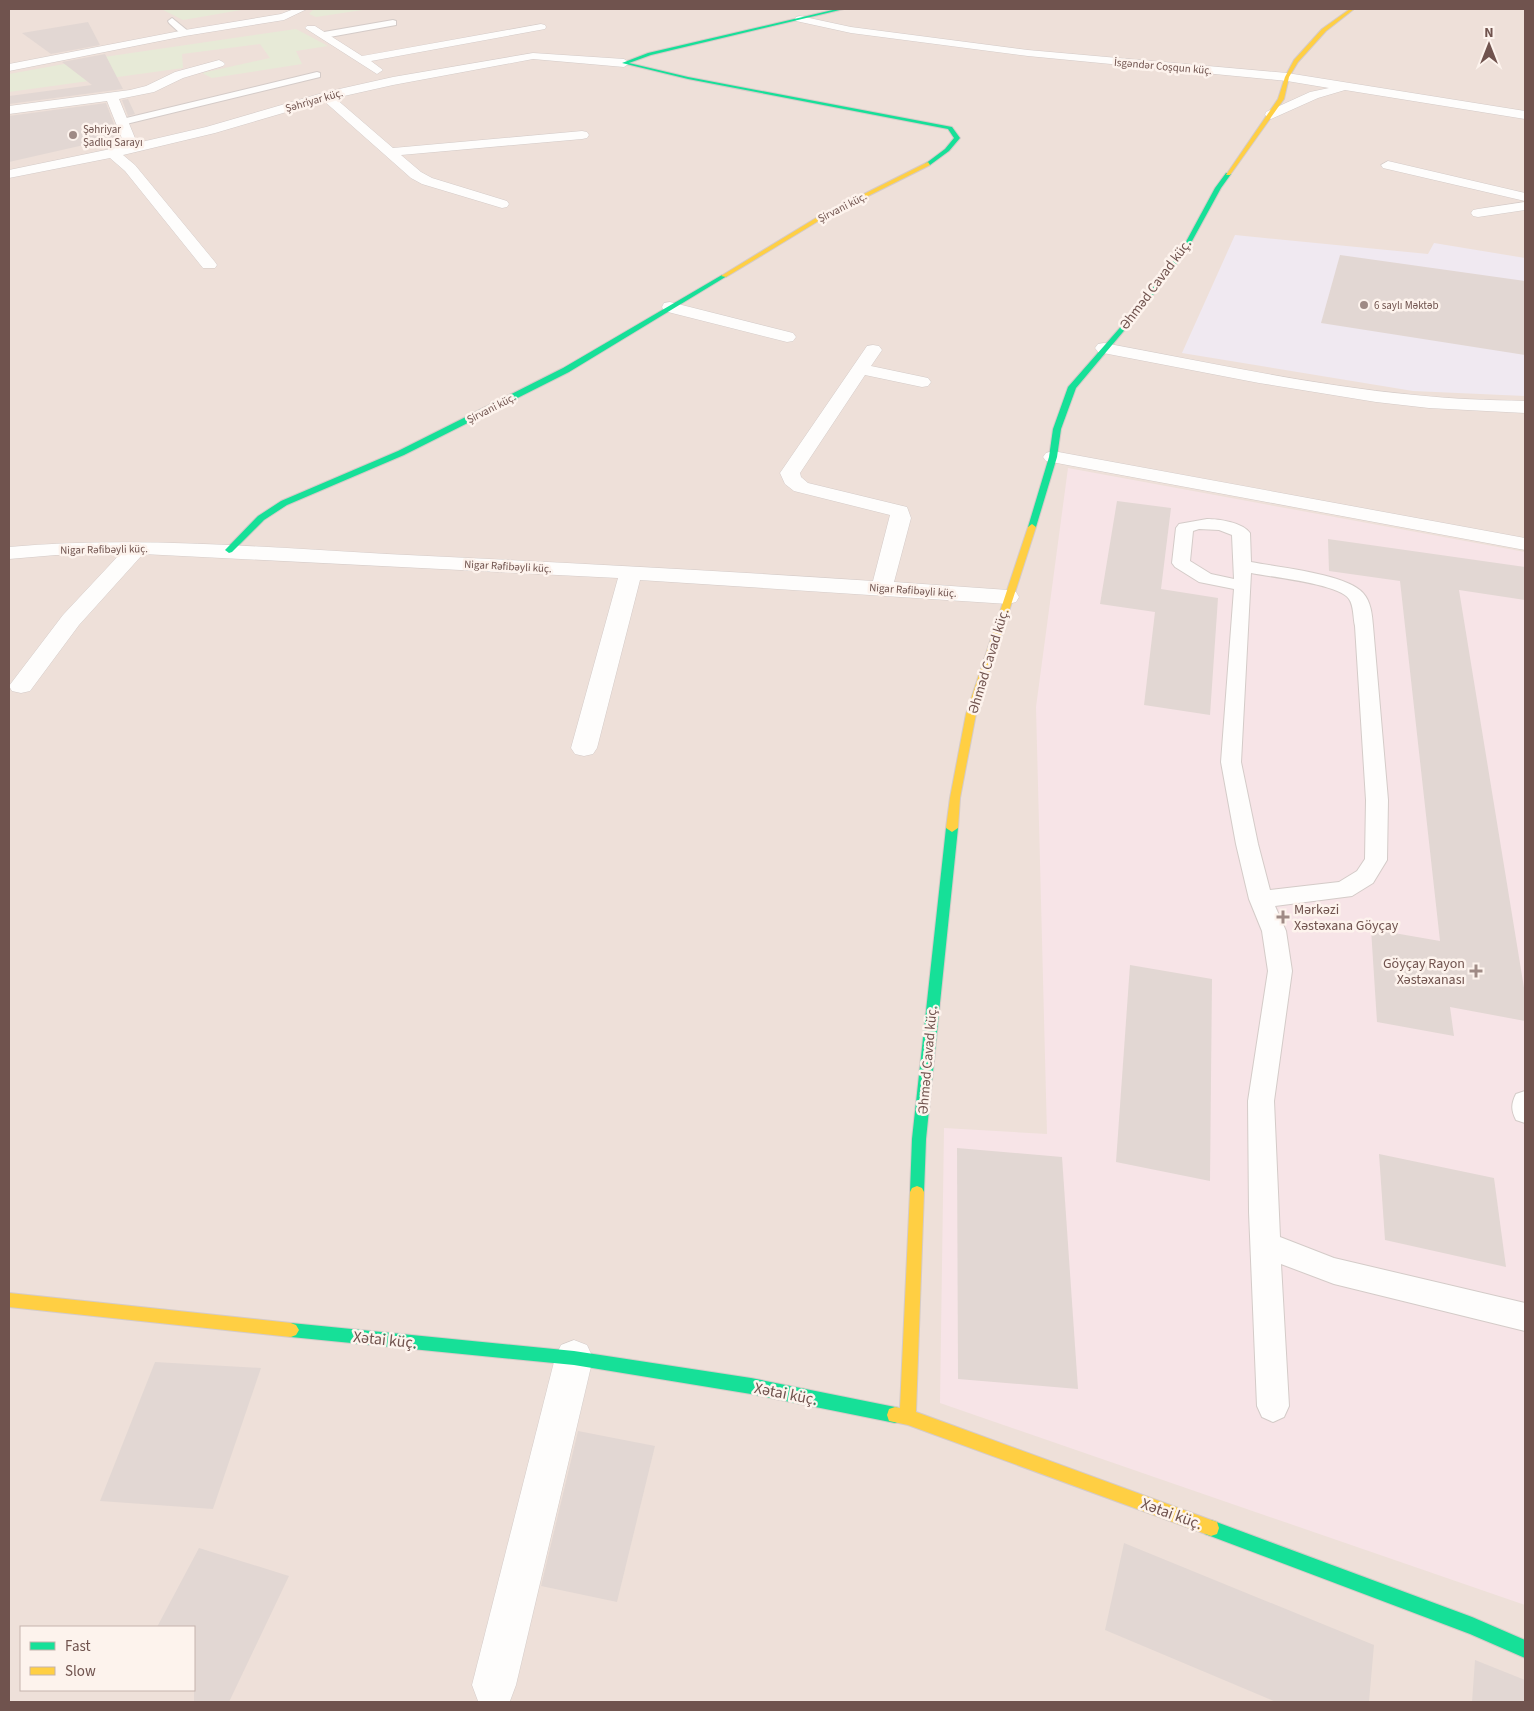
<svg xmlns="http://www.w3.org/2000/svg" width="1534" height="1711" font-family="'Source Sans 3',sans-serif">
	<rect width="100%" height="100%" fill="#f6efeb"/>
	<!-- residential -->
	<path fill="#eee0d9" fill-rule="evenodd" d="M 9,9 L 1525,9 L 1525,1702 L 9,1702 ZM 21,1627 L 194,1627 L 194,1690 L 21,1690 Z"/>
	<!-- education -->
	<polygon fill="#f0e9f1" points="1235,235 1428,254 1434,243 1525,258 1525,396 1413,391 1182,353"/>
	<!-- medical -->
	<polygon fill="#f7e4e7" points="1068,468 1525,552 1525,1605 940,1403 944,1128 1047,1134 1036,707"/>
	<!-- green -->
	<g fill="#e7ead7">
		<polygon points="161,9 247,9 183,20"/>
		<polygon points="314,9 369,9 316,17 309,14"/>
		<polygon points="296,29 328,46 296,51 302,64 212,78 202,73 270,58 260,44 182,54 183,68 9,92 9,74 97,58"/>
	</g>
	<!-- building -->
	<g fill="#e2d7d3">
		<polygon points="88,22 100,45 51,54 22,33"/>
		<polygon points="105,54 123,89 9,104 9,96 92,85 62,62"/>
		<polygon points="128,99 135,114 128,116 122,100"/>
		<polygon points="106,103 119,137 9,162 9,116"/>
		<polygon points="1340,255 1525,281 1525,355 1321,323"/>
		<polygon points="1117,501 1171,508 1161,589 1218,598 1210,715 1144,705 1155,612 1100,604"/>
		<polygon points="1328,539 1525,567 1525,600 1459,590 1525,994 1525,1021 1450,1007 1454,1036 1377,1022 1371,929 1440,941 1400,581 1329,571"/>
		<polygon points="1130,965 1212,979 1210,1181 1116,1162"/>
		<polygon points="957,1148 1062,1157 1078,1389 958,1379"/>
		<polygon points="1379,1154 1494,1178 1506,1267 1385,1240"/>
		<polygon points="155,1362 261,1368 213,1509 100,1501"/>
		<polygon points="578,1431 655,1446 617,1602 541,1586"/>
		<polygon points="1124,1543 1374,1645 1369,1702 1276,1702 1105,1630"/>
		<polygon points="199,1548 289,1576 229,1702 194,1702 194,1627 157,1627"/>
		<polygon points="1475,1660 1525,1680 1525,1702 1472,1702"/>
	</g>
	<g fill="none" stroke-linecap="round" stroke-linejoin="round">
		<!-- lane casing -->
		<g stroke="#d4cbc8" stroke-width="2">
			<g id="lane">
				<polygon points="172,18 188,31 188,35 182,35 169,23 168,21"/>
				<polygon points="393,20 396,21 396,25 324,38 319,35 324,32"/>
				<polygon points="317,72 320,73 320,77 122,125 117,122 118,120"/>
				<path d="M 1207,519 C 1219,519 1242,522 1250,533 L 1251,562 C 1277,567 1347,574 1363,593 C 1371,602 1372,614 1373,626 L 1388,800 L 1387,860 L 1373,883 L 1352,896 L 1275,906 L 1286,931 L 1292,971 L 1274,1101 L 1280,1237 L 1334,1258 L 1525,1303 L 1525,1331 L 1334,1284 L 1281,1264 L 1289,1406 L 1284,1417 L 1273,1422 L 1262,1417 L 1257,1406 L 1249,1212 L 1248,1101 L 1268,971 L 1262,931 L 1249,899 L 1236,844 L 1221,762 L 1234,589 L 1199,582 L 1175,567 L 1172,563 L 1176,528 L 1179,524 ZM 1199,529 L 1219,530 L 1232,535 L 1234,579 L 1211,574 L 1190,561 L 1193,531 ZM 1251,573 C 1271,577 1339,584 1349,599 C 1354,606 1353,618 1355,626 L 1366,800 L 1365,859 L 1357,871 L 1339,882 L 1270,890 L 1258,844 L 1241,762 Z"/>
				<path d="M 1525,1091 L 1525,1123 L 1516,1120 C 1511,1110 1511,1104 1516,1094 Z"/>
			</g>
		</g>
		<!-- street casing -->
		<g stroke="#d4cbc8" stroke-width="1">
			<g id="street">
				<polygon points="294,9 307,9 284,20 185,36 9,71 9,64 185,30 281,14"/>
				<polygon points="800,16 851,27 1028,50 1287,73 1525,111 1525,119 1345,90 1318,98 1271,119 1265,115 1266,112 1310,92 1329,88 1287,81 1028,56 851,33 796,21 795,19 796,17"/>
				<polygon points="541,24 545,25 546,27 545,29 371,61 383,70 377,74 305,28 307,26 315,26 362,56"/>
				<polygon points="533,53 624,59 630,63 624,67 533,59 393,85 335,98 393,148 582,131 587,132 589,135 587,138 582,139 401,155 421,172 432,178 507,201 509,204 507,207 502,208 422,184 411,178 324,101 215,133 123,155 135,165 215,262 217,265 215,268 203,268 125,171 110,158 9,178 9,170 125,146 107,101 9,114 9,106 130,90 146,86 175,72 219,60 223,62 225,64 223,66 183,78 154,92 119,99 137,143 206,127 326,92 393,77"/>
				<polygon points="1388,161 1525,193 1525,201 1383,168 1381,165"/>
				<polygon points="1525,202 1525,210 1478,217 1473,216 1471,213 1473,210 1478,209"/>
				<polygon points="670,302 793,333 796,337 793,341 787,342 664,311 662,307 664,303"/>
				<path d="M 1104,343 C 1207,362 1310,385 1415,395 C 1451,399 1488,400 1525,401 L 1525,413 L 1429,408 L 1376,402 L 1259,383 L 1098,352 L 1095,348 L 1098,344 Z"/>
				<path d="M 873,345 L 879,346 L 882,350 L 871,366 L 928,378 L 931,382 L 928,386 L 922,387 L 865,375 L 800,473 L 801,477 L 808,483 L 907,507 L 911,518 L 894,582 L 1008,590 L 1016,592 L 1019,597 L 1016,602 L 1008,604 L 640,580 L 597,748 L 593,754 L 584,756 L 575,754 L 571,748 L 618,578 L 143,554 L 79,625 L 30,691 L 21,693 L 12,691 L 9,686 L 63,615 L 120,554 L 56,555 L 9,559 L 9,547 C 135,536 260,547 387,554 C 549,562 711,570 873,581 L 890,515 L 794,491 L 785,484 L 780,473 L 867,346 Z"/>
				<polygon points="1053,451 1525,538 1525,550 1046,461 1043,457 1046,453"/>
				<polygon points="574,1340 587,1345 593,1358 516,1685 510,1701 483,1702 478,1701 472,1685 555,1358 561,1345"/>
			</g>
		</g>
		<!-- fast casing -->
		<g stroke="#d5cbc8" stroke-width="2">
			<g id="fast">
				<polygon points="837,9 844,9 651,55 629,63 688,77 952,127 960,138 949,151 930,165 925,164 945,149 954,138 948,129 688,79 622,63 648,53"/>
				<polygon points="1226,173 1231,174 1221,188 1186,252 1143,308 1076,388 1061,429 1057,457 1036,527 1032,530 1029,529 1028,527 1049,457 1053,429 1068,387 1139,306 1181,251 1215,188"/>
				<polygon points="722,275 727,276 569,372 404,455 287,505 264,520 232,552 229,553 225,550 258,516 281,501 398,451 563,368"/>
				<polygon points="952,824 958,828 926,1139 924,1192 922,1196 917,1198 912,1196 910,1192 912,1139 946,828"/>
				<polygon points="291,1323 574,1351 751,1378 895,1407 901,1409 903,1415 901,1421 895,1423 751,1394 574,1365 291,1337 286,1335 283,1330 286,1325"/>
				<polygon points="1211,1520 1472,1617 1525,1640 1525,1658 1470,1634 1205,1534 1203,1528 1205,1522"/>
			</g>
		</g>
		<!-- slow casing -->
		<g stroke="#d5cbc8" stroke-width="2">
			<g id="slow">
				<polygon points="1350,9 1354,9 1326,31 1298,62 1289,77 1284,99 1230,175 1226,175 1278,99 1285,77 1294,60 1322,29"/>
				<polygon points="928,162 930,165 820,220 726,277 721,276 816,218"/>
				<polygon points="1032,524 1036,527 976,714 960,798 958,828 952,832 946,828 950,798 966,714 1028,527"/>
				<polygon points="917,1186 922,1188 924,1192 916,1412 1211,1520 1217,1522 1219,1528 1217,1534 1211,1536 908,1425 889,1421 887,1415 889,1409 895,1407 900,1408 910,1192 912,1188"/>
				<polygon points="9,1293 291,1323 296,1325 299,1330 296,1335 291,1337 9,1307"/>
			</g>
		</g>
		<!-- lane -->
		<use href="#lane" fill="#fefdfc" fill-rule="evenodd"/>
		<!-- street -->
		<use href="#street" fill="#fefdfc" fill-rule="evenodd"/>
		<!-- fast -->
		<use href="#fast" fill="#16e098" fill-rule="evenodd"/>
		<!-- slow -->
		<use href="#slow" fill="#ffcf43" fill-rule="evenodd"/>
	</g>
	<!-- markers -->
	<g fill="#9f8a85" stroke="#fdf3ed" stroke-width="2">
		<circle cx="73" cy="135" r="5"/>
		<circle cx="1364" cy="305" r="5"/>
		<path d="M1280.5 909.5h5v5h5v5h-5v5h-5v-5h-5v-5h5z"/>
		<path d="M1473.5 963.5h5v5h5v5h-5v5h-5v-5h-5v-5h5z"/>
	</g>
	<g text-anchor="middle" stroke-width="5" stroke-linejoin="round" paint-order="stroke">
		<!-- far-street labels -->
		<g font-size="11" fill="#70534e" stroke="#fdf3ed">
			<text transform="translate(1163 66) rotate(5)" y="4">İsgəndər Coşqun küç.</text>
			<text transform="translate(314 100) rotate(-16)" y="4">Şəhriyar küç.</text>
			<text transform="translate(842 207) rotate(-27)" y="4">Şirvani küç.</text>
			<text transform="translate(491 408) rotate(-27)" y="4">Şirvani küç.</text>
			<text transform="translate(104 549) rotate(-1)" y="4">Nigar Rəfibəyli küç.</text>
			<text transform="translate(508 566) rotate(3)" y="4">Nigar Rəfibəyli küç.</text>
			<text transform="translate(913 590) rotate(4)" y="4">Nigar Rəfibəyli küç.</text>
		</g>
		<!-- far-poi labels -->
		<g font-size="11" fill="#70534e" stroke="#fdf3ed" text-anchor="start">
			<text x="83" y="133">Şəhriyar<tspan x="83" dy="13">Şadlıq Sarayı</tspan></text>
			<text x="1374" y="309">6 saylı Məktəb</text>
		</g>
		<!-- street labels -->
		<g font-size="14" fill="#70534e" stroke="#fdf3ed">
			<text transform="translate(1155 284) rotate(-53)" y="5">Əhməd Cavad küç.</text>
			<text transform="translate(988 661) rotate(-73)" y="5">Əhməd Cavad küç.</text>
			<text transform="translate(927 1060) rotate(-85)" y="5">Əhməd Cavad küç.</text>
		</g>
		<!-- poi labels -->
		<g font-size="14" fill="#70534e" stroke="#fdf3ed" text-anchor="start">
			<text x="1294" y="914">Mərkəzi<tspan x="1294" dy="16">Xəstəxana Göyçay</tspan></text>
			<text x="1465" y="968" text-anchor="end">Göyçay Rayon<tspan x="1465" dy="16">Xəstəxanası</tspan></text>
		</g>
		<!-- near-street labels -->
		<g font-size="16" fill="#70534e" stroke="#fdf3ed">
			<text transform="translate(385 1339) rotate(6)" y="6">Xətai küç.</text>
			<text transform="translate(786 1393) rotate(11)" y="6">Xətai küç.</text>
			<text transform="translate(1172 1513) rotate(20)" y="6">Xətai küç.</text>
		</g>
	</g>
	<!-- border -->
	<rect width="1534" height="1711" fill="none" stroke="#70534e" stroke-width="20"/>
	<!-- legend -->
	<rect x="20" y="1626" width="175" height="65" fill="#fdf3ed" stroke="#c5b3ad"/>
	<rect x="30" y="1642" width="25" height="8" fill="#16e098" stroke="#c5b3ad"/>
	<text x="65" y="1651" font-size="15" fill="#70534e">Fast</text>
	<rect x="30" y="1667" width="25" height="8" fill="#ffcf43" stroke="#c5b3ad"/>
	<text x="65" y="1676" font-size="15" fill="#70534e">Slow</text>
	<!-- north arrow -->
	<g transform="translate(1489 45)" stroke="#fdf3ed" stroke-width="4" paint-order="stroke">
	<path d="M0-4L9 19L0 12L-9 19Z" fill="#70534e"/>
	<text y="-8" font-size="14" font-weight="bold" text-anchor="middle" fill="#70534e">N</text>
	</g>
</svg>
